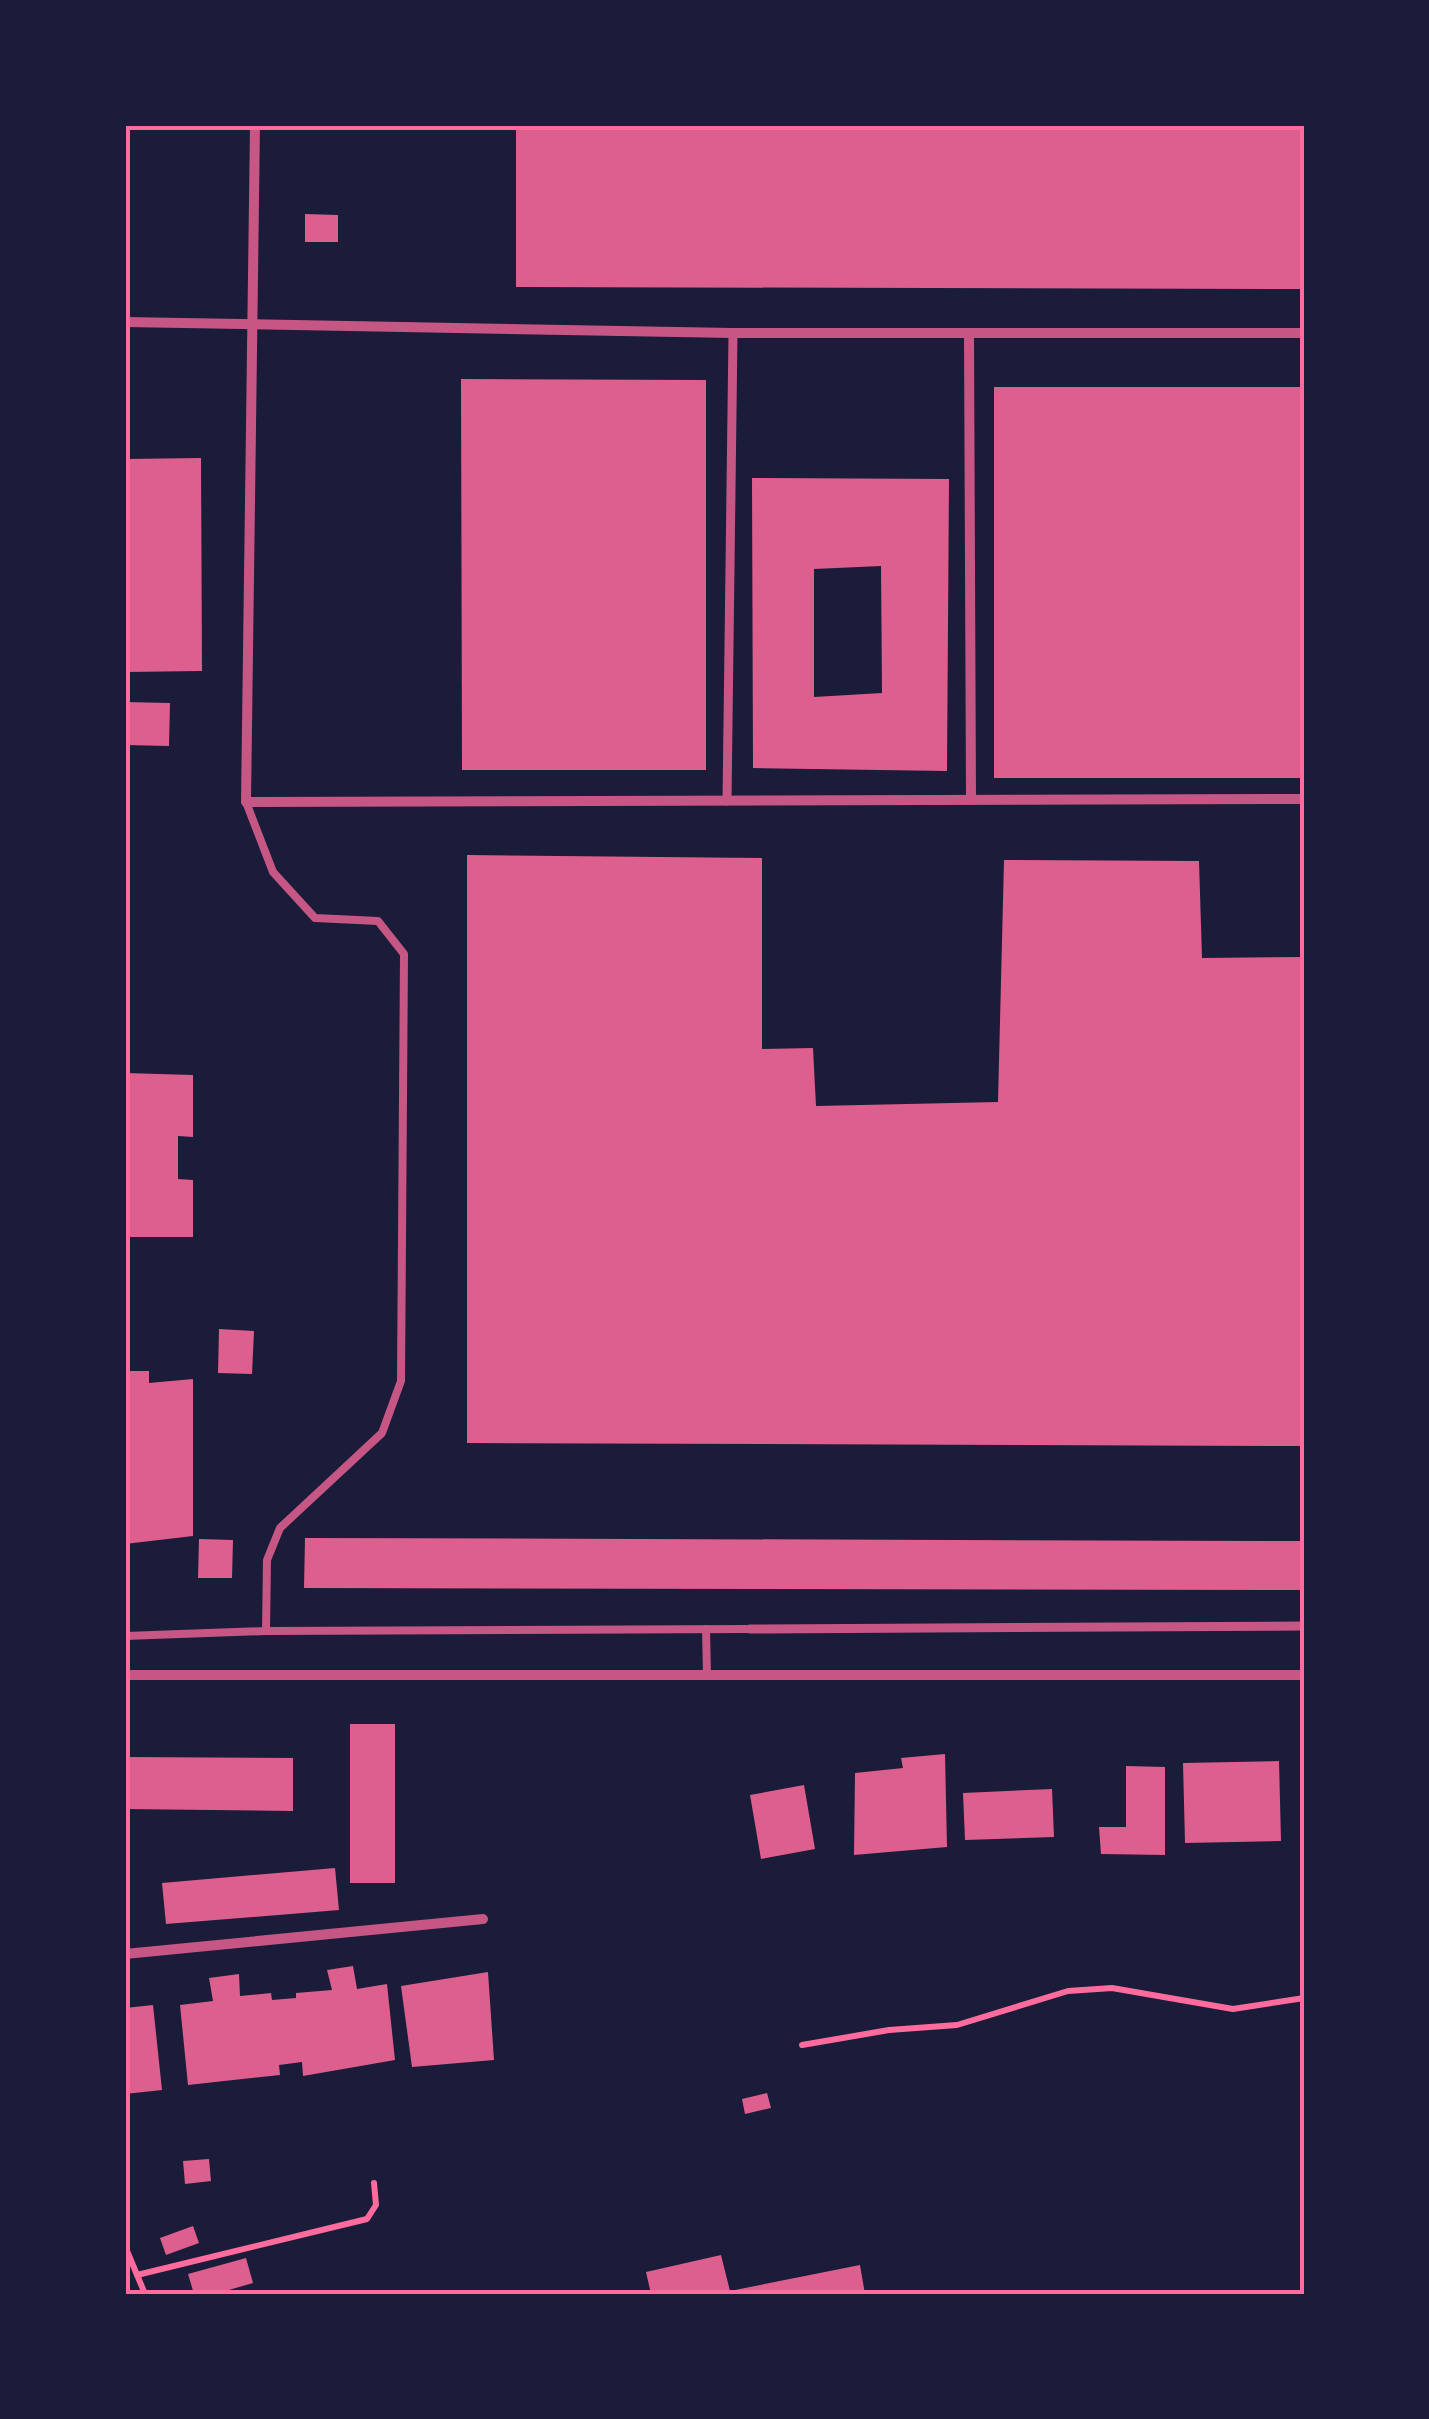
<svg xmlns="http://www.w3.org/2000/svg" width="1429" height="2419" font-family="'Public Sans',sans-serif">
	<rect width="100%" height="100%" fill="#1b1b3a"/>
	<!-- building -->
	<g fill="#dd5f8e" fill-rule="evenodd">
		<polygon points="516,125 1304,125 1304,289 516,287"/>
		<polygon points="305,214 338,215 338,242 305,242"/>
		<polygon points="461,379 706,380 706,770 462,770"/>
		<rect x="994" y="387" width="310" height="391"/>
		<polygon points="201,458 202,671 125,672 125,459"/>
		<path d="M 752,478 L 949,479 L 947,771 L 753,768 ZM 881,566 L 882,693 L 814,697 L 814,569 Z"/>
		<polygon points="125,702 170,703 169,746 125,745"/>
		<polygon points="467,855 762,858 762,1049 813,1048 816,1106 998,1102 1004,860 1199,861 1202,958 1304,957 1304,1446 467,1443"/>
		<polygon points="125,1073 193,1075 193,1137 178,1136 178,1179 193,1180 193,1237 125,1237"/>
		<polygon points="219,1329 254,1331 252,1374 218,1373"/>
		<polygon points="125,1371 149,1371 149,1383 193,1379 193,1536 125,1544"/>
		<polygon points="305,1538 1304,1541 1304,1590 304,1588"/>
		<polygon points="199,1539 233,1540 232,1578 198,1578"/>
		<rect x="350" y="1724" width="45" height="159"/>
		<polygon points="945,1754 947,1847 854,1855 855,1773 903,1768 901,1758"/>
		<polygon points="125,1757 293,1758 293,1811 125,1809"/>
		<polygon points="1279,1761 1281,1841 1185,1843 1183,1763"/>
		<polygon points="1126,1766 1165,1767 1165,1855 1101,1854 1099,1827 1126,1827"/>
		<polygon points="804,1785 815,1849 761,1859 750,1795"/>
		<polygon points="1052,1789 1054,1837 965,1840 963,1793"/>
		<polygon points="335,1868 339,1910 166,1924 162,1883"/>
		<polygon points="353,1966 357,1989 387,1984 395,2060 303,2076 302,2062 279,2065 280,2075 188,2085 180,2005 213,2001 209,1978 239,1974 240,1996 271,1993 272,2000 296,1998 296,1993 332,1990 327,1970"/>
		<polygon points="488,1972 494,2060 412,2067 401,1986"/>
		<polygon points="153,2005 162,2090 125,2094 125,2008"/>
		<polygon points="767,2093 771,2108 745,2114 742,2099"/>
		<polygon points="209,2159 211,2181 185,2184 183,2161"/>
		<polygon points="193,2226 199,2243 166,2255 160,2238"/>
		<polygon points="721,2255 730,2291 860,2265 865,2294 651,2294 646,2272"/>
		<polygon points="246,2258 253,2283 215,2294 194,2294 188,2274"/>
	</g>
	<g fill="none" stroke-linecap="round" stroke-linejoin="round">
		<!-- path -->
		<g stroke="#ff6b9d" stroke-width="6">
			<polyline points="802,2045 889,2030 957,2025 1068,1991 1112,1988 1233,2009 1304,1998"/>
			<polyline points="125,2246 145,2294"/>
			<polyline points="137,2275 367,2219 376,2205 374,2183"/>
		</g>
		<!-- service -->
		<g stroke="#c65784" stroke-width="8">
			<polyline points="246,802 273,872 315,918 378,921 404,954 401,1381 382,1433 280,1528 267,1560 266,1631"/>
			<polyline points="706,1629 707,1675"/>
			<polyline points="125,1636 266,1631 750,1629"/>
		</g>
		<!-- pedestrian -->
		<g stroke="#c65784" stroke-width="9">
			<polyline points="727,801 733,333"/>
			<polyline points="750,1629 1304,1626"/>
		</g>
		<!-- minor -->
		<g stroke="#c65784" stroke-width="10">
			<polyline points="255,125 246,802 1304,799"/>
			<polyline points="125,322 733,333 1304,333"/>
			<polyline points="969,333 971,800"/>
			<polyline points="125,1675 1304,1675"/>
			<polyline points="125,1954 483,1919"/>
		</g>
	</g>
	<!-- border -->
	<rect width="1429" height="2419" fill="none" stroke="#1b1b3a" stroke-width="255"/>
	<rect x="128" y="128" width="1174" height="2164" fill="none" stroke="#ff6b9d" stroke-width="4"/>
</svg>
